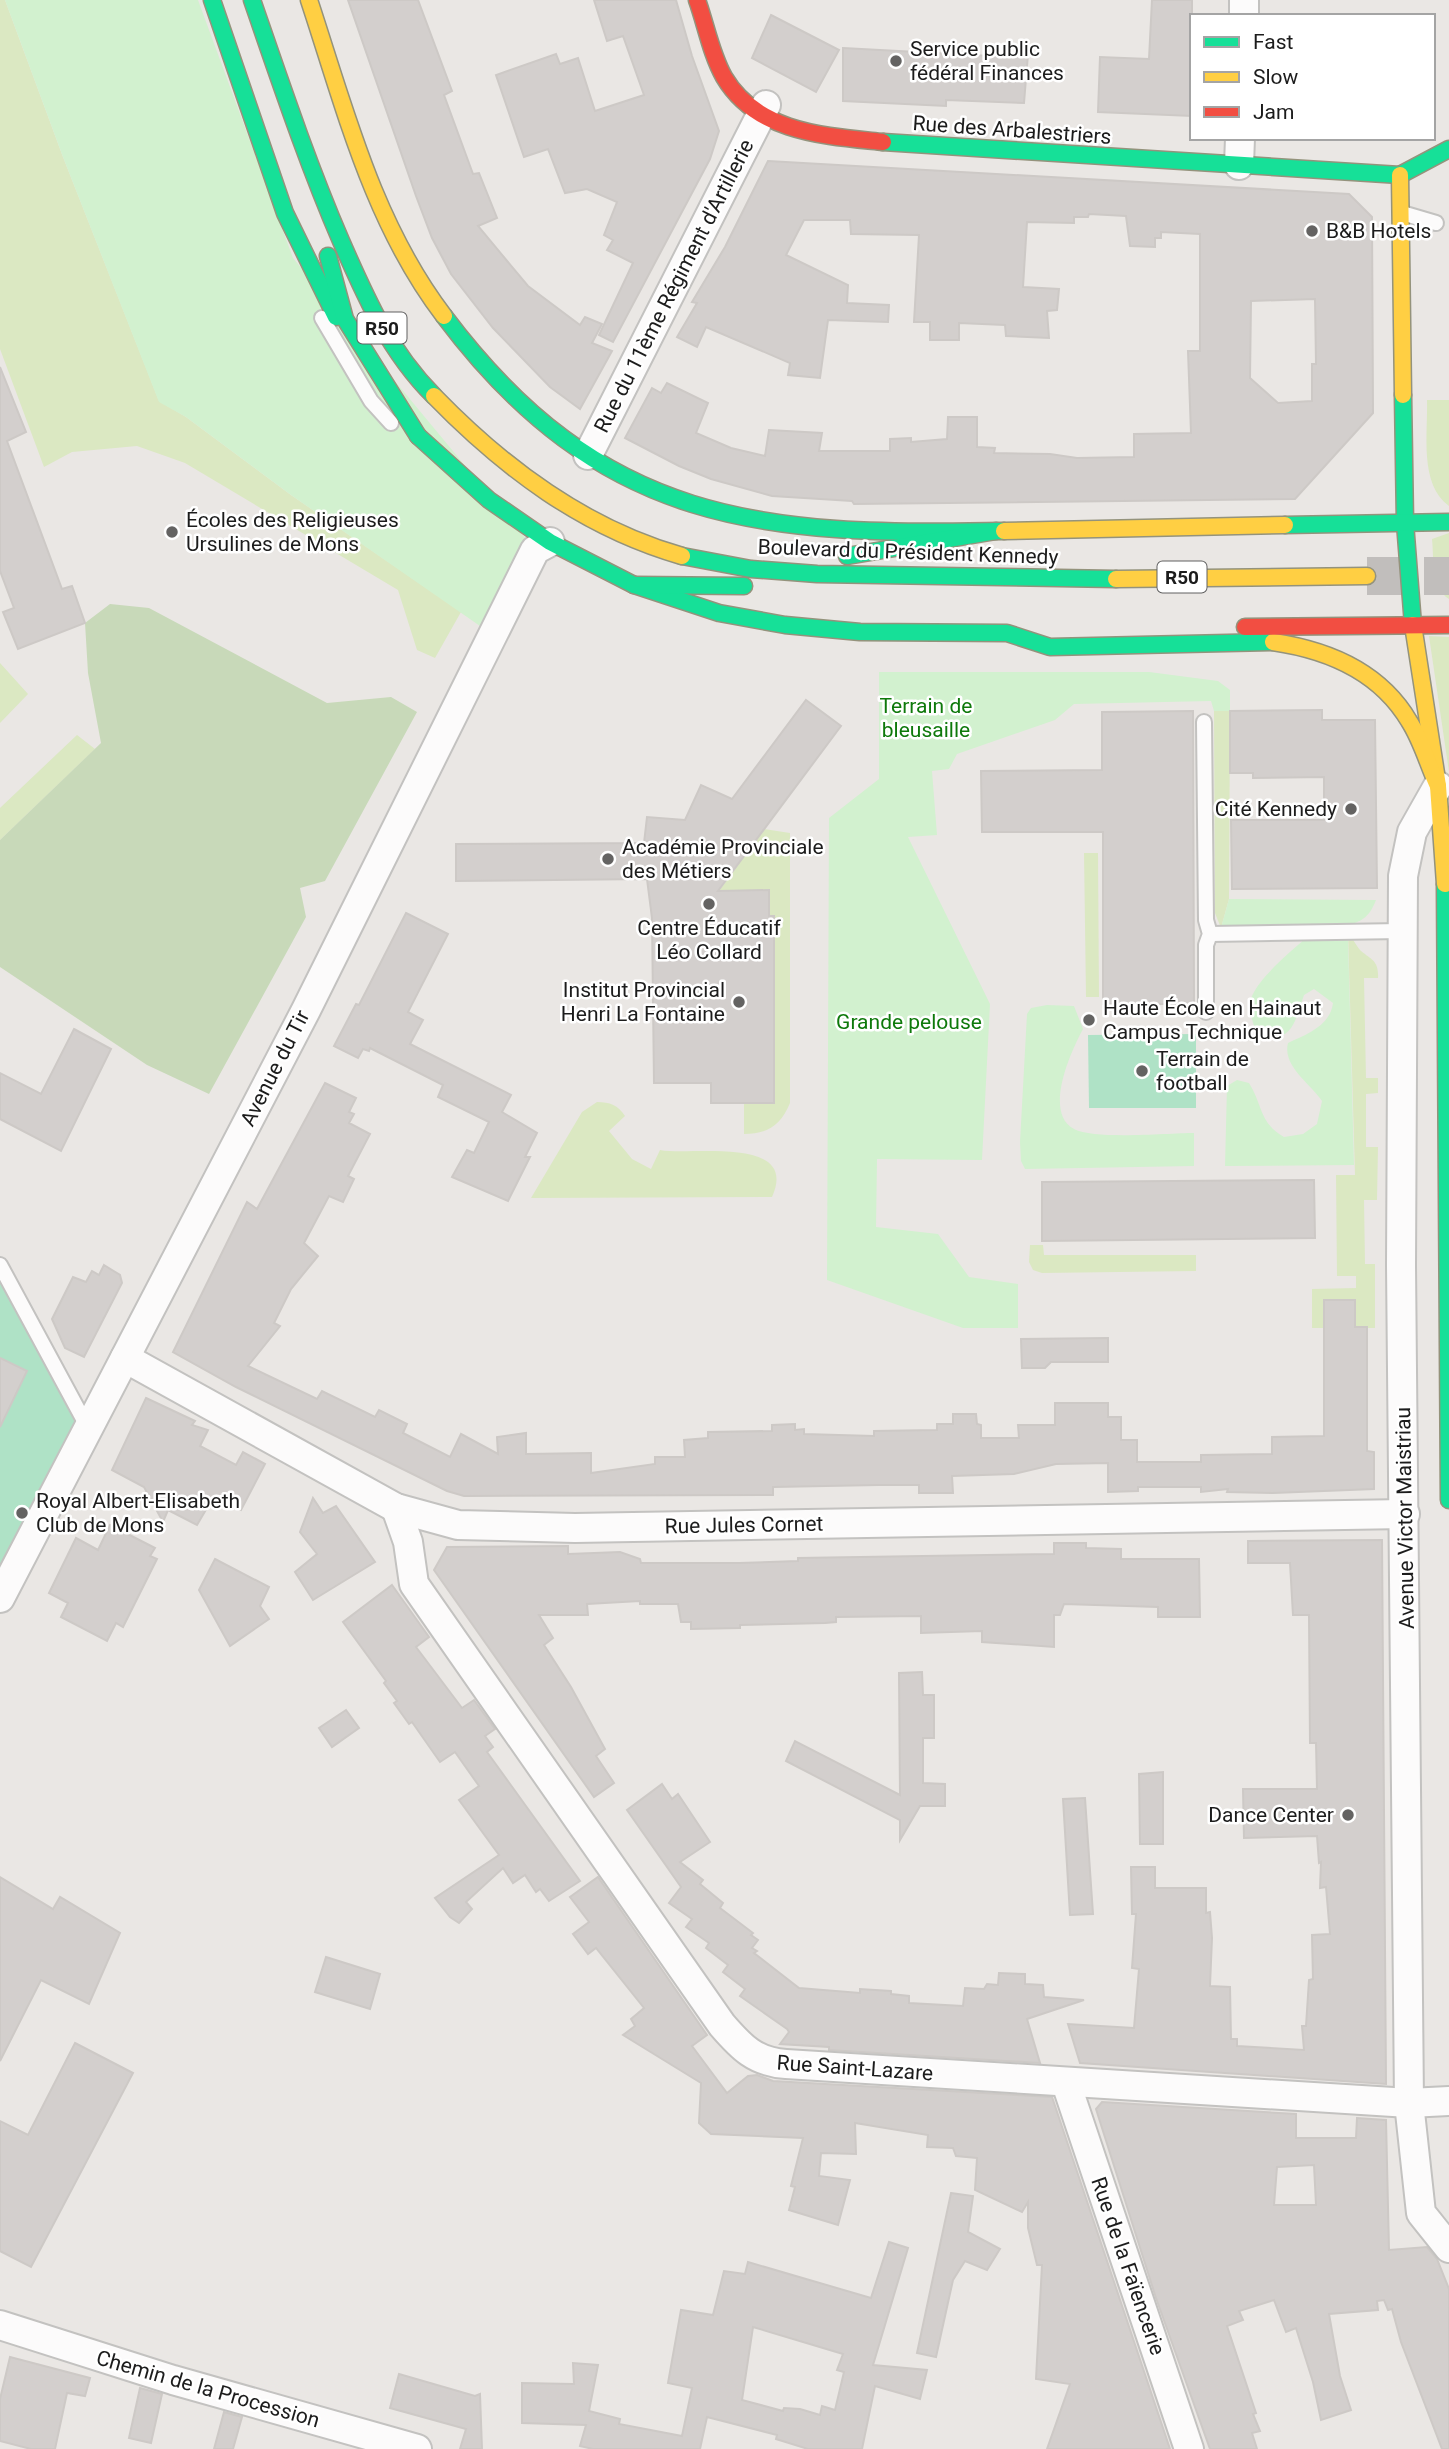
<svg xmlns="http://www.w3.org/2000/svg" width="1449" height="2449" font-family="Roboto,sans-serif">
	<rect width="100%" height="100%" fill="#eae7e4"/>
	<!-- grass -->
	<g fill="#dbe8c2">
		<polygon points="0,0 5,0 63,157 159,401 186,417 291,495 461,612 435,658 417,650 398,590 185,463 137,446 72,452 44,467 0,349"/>
		<path d="M 1427,400 L 1449,400 L 1449,506 C 1419,484 1428,434 1427,400 Z"/>
		<path d="M 1449,533 L 1449,599 C 1431,588 1434,558 1432,539 Z"/>
		<polygon points="1429,636 1449,637 1449,772"/>
		<polygon points="0,663 28,694 0,723"/>
		<polygon points="1214,711 1230,711 1229,899 1221,928 1215,913"/>
		<polygon points="77,735 95,749 0,840 0,808"/>
		<path d="M 764,829 L 790,833 L 790,1103 C 781,1125 768,1134 744,1134 L 744,1103 L 769,916 L 768,891 L 719,891 Z"/>
		<polygon points="1084,853 1098,853 1099,997 1086,997"/>
		<path d="M 1348,931 C 1352,937 1356,946 1361,951 C 1372,960 1379,961 1378,978 L 1364,978 L 1366,1078 L 1378,1078 L 1378,1093 L 1366,1094 L 1366,1147 L 1378,1147 L 1377,1200 L 1364,1200 L 1365,1264 L 1375,1264 L 1375,1328 L 1312,1328 L 1312,1289 L 1356,1288 L 1356,1276 L 1337,1276 L 1336,1175 L 1355,1175 Z"/>
		<path d="M 597,1102 C 610,1102 618,1105 625,1116 L 609,1131 L 632,1159 L 651,1169 L 660,1150 C 690,1156 800,1135 772,1197 L 531,1198 L 582,1112 Z"/>
		<polygon points="1030,1245 1043,1245 1044,1255 1196,1255 1196,1271 1042,1273 1033,1270 1029,1262"/>
	</g>
	<!-- forest -->
	<polygon fill="#c8d9b9" points="110,604 149,608 327,703 391,697 417,712 325,881 300,888 306,917 209,1094 147,1065 0,967 0,840 101,743 88,673 85,623"/>
	<!-- park -->
	<g fill="#d2f1cf">
		<polygon points="5,0 198,0 293,258 535,550 493,635 291,495 186,417 159,402 63,157"/>
		<polygon points="879,672 1149,672 1218,681 1230,690 1230,711 1214,711 1211,701 1074,704 1055,720 957,754 949,769 932,771 937,835 908,837 990,1004 982,1160 877,1159 876,1227 938,1234 969,1277 1018,1284 1018,1328 963,1328 827,1280 829,818 879,779"/>
		<path d="M 1229,899 L 1376,900 C 1370,915 1364,921 1348,925 L 1221,928 Z"/>
		<path d="M 1348,938 L 1354,1165 L 1225,1166 L 1227,1086 L 1237,1080 L 1249,1083 C 1263,1105 1259,1123 1284,1137 L 1303,1134 L 1317,1124 L 1322,1101 C 1311,1084 1282,1066 1288,1043 C 1307,1034 1330,1026 1333,1003 L 1314,989 L 1304,995 C 1294,1023 1293,1045 1257,1034 C 1253,1023 1247,1008 1252,996 C 1260,977 1290,952 1305,939 Z"/>
		<path d="M 1047,1005 L 1074,1006 L 1083,1029 C 1071,1051 1043,1113 1074,1129 C 1095,1140 1168,1133 1194,1133 L 1194,1166 L 1025,1169 L 1021,1161 L 1020,1142 L 1027,1014 L 1031,1008 Z"/>
	</g>
	<!-- pitch -->
	<g fill="#afe2c6">
		<polygon points="1196,1034 1196,1108 1089,1108 1088,1035"/>
		<polygon points="0,1265 88,1428 0,1598"/>
	</g>
	<!-- building -->
	<g fill="#d3cfcd" stroke="#cdc9c6" stroke-width="2" fill-rule="evenodd">
		<polygon points="348,0 418,0 452,91 444,95 473,174 479,173 497,218 478,226 528,286 580,325 585,317 602,324 592,343 612,351 580,409 550,387 493,328 451,274 432,238 416,196"/>
		<polygon points="594,0 676,0 692,56 719,131 710,159 613,342 599,335 633,263 607,250 613,240 604,235 617,202 587,189 565,193 548,149 524,157 496,75 556,54 560,64 578,58 595,111 644,95 623,36 607,41"/>
		<polygon points="1152,0 1192,0 1192,116 1098,112 1100,57 1149,59"/>
		<polygon points="771,15 839,50 816,92 752,58"/>
		<polygon points="843,48 991,56 991,54 1028,54 1024,103 946,100 946,106 843,101"/>
		<path d="M 768,161 L 1349,194 L 1372,217 L 1373,413 L 1295,499 L 854,504 L 852,501 L 772,496 L 711,479 L 679,466 L 625,438 L 652,388 L 661,393 L 667,383 L 708,403 L 696,433 L 731,448 L 765,456 L 769,430 L 822,433 L 819,451 L 890,451 L 890,439 L 911,438 L 911,442 L 947,439 L 948,417 L 977,417 L 977,447 L 995,448 L 994,453 L 1050,454 L 1077,458 L 1134,457 L 1134,434 L 1191,433 L 1188,351 L 1200,351 L 1200,234 L 1161,232 L 1161,238 L 1155,238 L 1155,247 L 1130,246 L 1126,216 L 1089,214 L 1088,217 L 1074,217 L 1074,223 L 1027,222 L 1023,287 L 1059,289 L 1057,310 L 1047,311 L 1049,338 L 1006,336 L 1005,325 L 959,323 L 959,340 L 930,340 L 930,322 L 914,322 L 919,235 L 851,234 L 850,220 L 804,220 L 786,255 L 848,285 L 847,303 L 889,305 L 888,322 L 828,320 L 820,378 L 788,375 L 790,363 L 706,327 L 697,347 L 677,337 L 697,303 L 692,302 L 725,247 ZM 1315,299 L 1316,364 L 1312,364 L 1312,401 L 1278,403 L 1250,378 L 1251,301 Z"/>
		<polygon points="0,367 26,432 7,441 62,589 72,586 85,623 18,649 3,612 14,608 0,571"/>
		<polygon points="806,700 841,726 718,891 769,890 769,916 774,916 774,1103 711,1103 711,1083 654,1083 652,918 647,879 456,881 456,844 644,843 647,817 685,820 701,785 732,799"/>
		<polygon points="1322,710 1322,720 1375,720 1377,888 1232,889 1231,820 1324,820 1324,777 1253,778 1253,773 1230,773 1230,711"/>
		<polygon points="1193,711 1194,1004 1103,1004 1103,832 982,832 981,771 1102,770 1102,712"/>
		<polygon points="406,913 448,934 408,1012 423,1020 410,1044 511,1095 502,1112 537,1133 525,1157 530,1157 508,1201 452,1177 467,1150 474,1153 489,1122 438,1097 443,1085 370,1048 369,1051 363,1049 358,1058 334,1046 356,1004 359,1005"/>
		<polygon points="74,1029 111,1049 61,1151 0,1119 0,1073 41,1094"/>
		<polygon points="325,1083 356,1098 349,1112 354,1114 349,1123 370,1134 348,1176 354,1179 343,1202 329,1196 304,1243 318,1256 291,1289 274,1323 280,1326 248,1366 317,1399 322,1391 375,1417 379,1410 407,1424 403,1433 450,1457 461,1434 498,1454 497,1437 526,1433 526,1454 591,1453 591,1473 655,1464 655,1457 685,1457 684,1440 708,1438 708,1432 772,1431 772,1425 795,1424 795,1430 804,1429 804,1434 874,1436 874,1431 937,1430 937,1424 953,1424 953,1414 976,1414 977,1424 981,1425 981,1438 1019,1438 1018,1425 1055,1425 1055,1403 1108,1403 1108,1417 1121,1417 1121,1440 1137,1440 1137,1462 1201,1462 1201,1455 1272,1454 1272,1437 1324,1436 1324,1300 1355,1300 1355,1327 1367,1327 1367,1451 1374,1452 1374,1489 1273,1493 1227,1492 1228,1489 1201,1492 1201,1487 1138,1487 1138,1491 1108,1492 1108,1463 1056,1464 1014,1474 952,1476 953,1493 919,1493 919,1485 879,1485 773,1487 773,1495 464,1496 447,1491 236,1387 173,1352 247,1202 257,1209"/>
		<polygon points="1314,1180 1315,1238 1042,1241 1042,1182"/>
		<polygon points="104,1265 120,1275 122,1283 84,1357 65,1348 52,1319 73,1277 86,1282 92,1271 99,1275"/>
		<polygon points="1108,1338 1108,1362 1051,1362 1045,1368 1022,1368 1021,1339"/>
		<polygon points="0,1358 27,1371 0,1427"/>
		<polygon points="146,1398 195,1421 192,1425 208,1430 200,1446 236,1465 243,1452 265,1464 241,1510 214,1496 197,1525 168,1510 163,1522 144,1487 112,1470"/>
		<polygon points="313,1498 323,1513 336,1506 375,1562 313,1600 295,1572 317,1554 300,1532"/>
		<polygon points="110,1525 155,1548 150,1556 157,1559 123,1627 116,1623 107,1641 61,1617 68,1603 49,1593 76,1538 98,1550"/>
		<polygon points="1382,1540 1386,2084 1080,2063 1068,2024 1134,2028 1139,1969 1132,1968 1136,1914 1132,1914 1131,1867 1155,1867 1155,1888 1206,1888 1206,1913 1210,1912 1212,1938 1210,1986 1230,1987 1231,2039 1237,2039 1237,2046 1304,2050 1302,2026 1306,2026 1309,1980 1313,1979 1312,1935 1330,1934 1326,1887 1320,1888 1321,1862 1319,1863 1317,1836 1244,1838 1243,1789 1317,1789 1316,1743 1310,1743 1309,1615 1293,1615 1290,1563 1248,1563 1248,1541"/>
		<polygon points="1054,1543 1086,1543 1086,1548 1121,1549 1121,1559 1199,1559 1200,1617 1158,1617 1158,1607 1064,1604 1060,1615 1054,1615 1054,1647 982,1642 982,1631 921,1633 921,1616 836,1617 836,1622 825,1623 740,1625 740,1628 691,1629 691,1622 681,1622 678,1604 640,1604 640,1601 587,1604 588,1615 539,1615 553,1638 544,1645 571,1687 605,1749 596,1756 614,1783 594,1797 434,1570 447,1547 568,1546 568,1554 620,1552 640,1559 641,1563 739,1563 798,1561 798,1558 1054,1554"/>
		<polygon points="215,1559 269,1587 260,1606 269,1619 230,1646 199,1590"/>
		<polygon points="392,1585 429,1637 416,1647 462,1708 474,1700 495,1729 485,1736 493,1747 487,1752 580,1881 549,1901 540,1889 536,1892 525,1875 513,1883 503,1868 466,1902 472,1909 459,1923 450,1917 435,1898 499,1855 459,1800 479,1786 455,1752 440,1762 412,1722 409,1724 394,1703 397,1701 384,1683 386,1681 343,1622"/>
		<polygon points="922,1672 923,1695 934,1695 934,1738 923,1738 923,1783 945,1784 945,1806 920,1806 900,1840 900,1820 786,1761 795,1741 900,1795 899,1673"/>
		<polygon points="346,1710 359,1728 332,1747 319,1728"/>
		<polygon points="1163,1772 1163,1844 1140,1844 1139,1774"/>
		<polygon points="662,1784 672,1799 678,1794 710,1842 680,1862 703,1880 700,1884 723,1903 720,1908 753,1933 751,1935 758,1940 752,1948 757,1951 754,1953 799,1988 860,1993 860,1989 891,1991 891,1994 909,1996 909,2003 963,2006 965,1988 984,1989 987,1984 998,1985 999,1973 1025,1974 1025,1984 1043,1985 1044,1997 1084,2000 1027,2019 1040,2063 829,2050 829,2047 780,2044 789,2032 787,2029 740,1996 745,1989 723,1972 728,1965 706,1948 709,1943 686,1927 692,1919 669,1903 681,1887 627,1810"/>
		<polygon points="1085,1798 1093,1914 1070,1915 1063,1799"/>
		<polygon points="0,1877 53,1909 60,1897 120,1933 89,2004 41,1980 0,2061"/>
		<polygon points="598,1877 707,2035 692,2046 727,2093 748,2076 757,2075 773,2081 1052,2097 1170,2449 1047,2449 1070,2384 1036,2379 1042,2265 1037,2265 1028,2228 1028,2202 1022,2212 975,2190 977,2158 956,2156 953,2148 927,2147 928,2135 855,2123 856,2154 821,2153 819,2176 850,2180 838,2225 789,2210 795,2187 791,2186 803,2138 711,2134 699,2123 701,2083 623,2035 635,2026 631,2019 644,2008 596,1948 588,1954 573,1934 589,1922 570,1897"/>
		<polygon points="326,1957 380,1974 370,2009 315,1992"/>
		<polygon points="75,2043 133,2073 31,2267 0,2251 0,2121 28,2135"/>
		<path d="M 1102,2102 L 1296,2114 L 1296,2138 L 1356,2138 L 1357,2118 L 1386,2120 L 1389,2250 L 1427,2247 L 1437,2259 L 1449,2289 L 1449,2449 L 1442,2449 L 1401,2342 L 1392,2309 L 1388,2310 L 1384,2300 L 1377,2301 L 1378,2310 L 1329,2314 L 1340,2376 L 1351,2410 L 1321,2420 L 1313,2382 L 1296,2328 L 1286,2332 L 1274,2300 L 1239,2311 L 1243,2320 L 1227,2326 L 1256,2413 L 1253,2414 L 1260,2431 L 1252,2433 L 1257,2449 L 1210,2449 L 1156,2298 L 1096,2109 ZM 1314,2165 L 1316,2205 L 1274,2205 L 1277,2167 Z"/>
		<polygon points="951,2193 973,2196 968,2232 1000,2249 987,2270 965,2261 953,2280 936,2357 917,2353"/>
		<path d="M 889,2242 L 908,2248 L 873,2365 L 927,2370 L 920,2399 L 875,2386 L 862,2449 L 808,2449 L 776,2439 L 777,2435 L 707,2417 L 700,2449 L 593,2449 L 580,2446 L 586,2425 L 522,2423 L 522,2383 L 574,2384 L 573,2363 L 598,2365 L 589,2411 L 620,2419 L 619,2424 L 682,2436 L 692,2388 L 668,2383 L 681,2310 L 713,2315 L 724,2271 L 745,2274 L 748,2262 L 871,2298 ZM 753,2327 L 843,2354 L 837,2370 L 844,2372 L 835,2410 L 822,2406 L 820,2415 L 800,2409 L 784,2408 L 783,2411 L 742,2400 Z"/>
		<polygon points="10,2357 90,2378 85,2396 67,2393 55,2449 31,2449 0,2441 0,2399"/>
		<polygon points="399,2374 475,2396 480,2394 482,2449 460,2449 466,2429 390,2408"/>
		<polygon points="140,2388 162,2394 151,2443 129,2438"/>
		<polygon points="224,2412 242,2417 233,2449 214,2449"/>
	</g>
	<g fill="none" stroke-linecap="round" stroke-linejoin="round">
		<!-- highway-tunnel -->
		<polyline stroke="#c1bebc" stroke-width="38" stroke-dasharray="38 19" stroke-linecap="butt" points="1367,576 1449,576"/>
		<!-- lane casing -->
		<g stroke="#c3c2c0" stroke-width="18">
			<g id="lane">
				<polyline points="1402,213 1436,223"/>
				<polyline points="322,318 371,401 391,423"/>
				<polyline points="1204,722 1206,920 1210,934 1206,945 1206,1012"/>
				<polyline points="1210,934 1402,931"/>
				<polyline points="0,1265 88,1428"/>
			</g>
		</g>
		<!-- street casing -->
		<g stroke="#c3c2c0" stroke-width="32">
			<g id="street">
				<polyline points="1244,16 1244,0"/>
				<polyline points="1239,165 1240,138"/>
				<polyline points="588,455 766,105"/>
				<polyline points="1438,786 1412,832 1403,876 1401,1265 1409,2103 1421,2213 1449,2248"/>
				<polyline points="125,1358 396,1508 458,1525 575,1528 1405,1514"/>
				<path d="M 396,1508 L 408,1542 L 414,1584 L 722,2025 C 741,2047 755,2062 786,2064 L 1409,2103 L 1449,2101"/>
				<polyline points="0,1598 306,1010 535,550 550,542"/>
				<polyline points="1066,2083 1189,2449"/>
				<polyline points="0,2325 173,2380 417,2449"/>
			</g>
		</g>
		<!-- fast casing -->
		<g stroke="#94937c" stroke-width="19">
			<g id="fast">
				<polyline points="212,0 285,213 336,317"/>
				<path d="M 252,0 C 280,81 307,162 341,241 C 366,298 389,351 434,396"/>
				<polyline points="883,142 1400,175"/>
				<polyline points="1400,175 1449,149"/>
				<polyline points="328,256 345,319 418,436"/>
				<path d="M 444,316 C 601,525 761,536 1004,531"/>
				<polyline points="1403,395 1405,523 1413,625"/>
				<polyline points="418,436 489,500 550,542 634,585 719,613 785,625 860,632 1007,633 1050,647 1273,642"/>
				<polyline points="1285,525 1449,522"/>
				<polyline points="682,556 751,569 817,574 1116,579"/>
				<polyline points="847,556 996,531"/>
				<polyline points="634,585 744,586"/>
				<polyline points="1445,884 1449,1500"/>
			</g>
		</g>
		<!-- slow casing -->
		<g stroke="#94937c" stroke-width="19">
			<g id="slow">
				<path d="M 309,0 C 345,109 373,223 444,316"/>
				<polyline points="1400,175 1403,395"/>
				<path d="M 434,396 C 504,468 584,528 682,556"/>
				<polyline points="1004,531 1285,525"/>
				<polyline points="1116,579 1367,576"/>
				<polyline points="1413,625 1438,786 1445,884"/>
				<path d="M 1273,642 C 1328,650 1380,672 1409,721 C 1422,741 1428,765 1438,786"/>
			</g>
		</g>
		<!-- jam casing -->
		<g stroke="#94937c" stroke-width="19">
			<g id="jam">
				<path d="M 697,0 C 706,25 711,54 724,77 C 757,133 825,136 883,142"/>
				<polyline points="1245,627 1449,625"/>
			</g>
		</g>
		<!-- lane -->
		<use href="#lane" stroke="#fcfbfb" stroke-width="14"/>
		<!-- street -->
		<use href="#street" stroke="#fcfbfb" stroke-width="28"/>
		<!-- fast -->
		<use href="#fast" stroke="#16e098" stroke-width="16"/>
		<!-- slow -->
		<use href="#slow" stroke="#ffcf43" stroke-width="16"/>
		<!-- jam -->
		<use href="#jam" stroke="#f24e42" stroke-width="16"/>
	</g>
	<!-- markers -->
	<g fill="#646362" stroke="#fff" stroke-width="2.5">
		<circle cx="896" cy="61" r="7"/>
		<circle cx="1312" cy="231" r="7"/>
		<circle cx="172" cy="532" r="7"/>
		<circle cx="1351" cy="809" r="7"/>
		<circle cx="608" cy="859" r="7"/>
		<circle cx="709" cy="904" r="7"/>
		<circle cx="739" cy="1002" r="7"/>
		<circle cx="1089" cy="1020" r="7"/>
		<circle cx="1142" cy="1071" r="7"/>
		<circle cx="22" cy="1513" r="7"/>
		<circle cx="1348" cy="1815" r="7"/>
	</g>
	<g text-anchor="middle" stroke-width="5" stroke-linejoin="round" paint-order="stroke">
		<!-- shield labels -->
		<g fill="#fff" stroke="#606060" stroke-width="2">
			<rect x="357.5" y="312.5" width="49" height="31" rx="5"/>
			<rect x="1157.5" y="561.5" width="49" height="31" rx="5"/>
		</g>
		<g font-size="19" font-weight="bold" fill="#1c1c1c">
			<text x="382" y="335">R50</text>
			<text x="1182" y="584">R50</text>
		</g>
		<!-- poi labels -->
		<g font-size="21" fill="#1c1c1c" stroke="#fff" text-anchor="start">
			<text x="910" y="56">Service public<tspan x="910" dy="24">fédéral Finances</tspan></text>
			<text x="1326" y="238">B&amp;B Hotels</text>
			<text x="186" y="527">Écoles des Religieuses<tspan x="186" dy="24">Ursulines de Mons</tspan></text>
			<text x="1337" y="816" text-anchor="end">Cité Kennedy</text>
			<text x="622" y="854">Académie Provinciale<tspan x="622" dy="24">des Métiers</tspan></text>
			<text x="709" y="935" text-anchor="middle">Centre Éducatif<tspan x="709" dy="24">Léo Collard</tspan></text>
			<text x="725" y="997" text-anchor="end">Institut Provincial<tspan x="725" dy="24">Henri La Fontaine</tspan></text>
			<text x="1103" y="1015">Haute École en Hainaut<tspan x="1103" dy="24">Campus Technique</tspan></text>
			<text x="1156" y="1066">Terrain de<tspan x="1156" dy="24">football</tspan></text>
			<text x="36" y="1508">Royal Albert-Elisabeth<tspan x="36" dy="24">Club de Mons</tspan></text>
			<text x="1334" y="1822" text-anchor="end">Dance Center</text>
		</g>
		<!-- street labels -->
		<g font-size="21" fill="#1c1c1c" stroke="#fff">
			<text transform="translate(1012 130) rotate(4)" y="7">Rue des Arbalestriers</text>
			<text transform="translate(674 286) rotate(-63)" y="7">Rue du 11ème Régiment d'Artillerie</text>
			<text transform="translate(908 552) rotate(2)" y="7">Boulevard du Président Kennedy</text>
			<text transform="translate(275 1068) rotate(-63)" y="7">Avenue du Tir</text>
			<text transform="translate(1405 1518) rotate(-91)" y="7">Avenue Victor Maistriau</text>
			<text transform="translate(744 1525) rotate(-1)" y="7">Rue Jules Cornet</text>
			<text transform="translate(855 2068) rotate(4)" y="7">Rue Saint-Lazare</text>
			<text transform="translate(1128 2266) rotate(71)" y="7">Rue de la Faïencerie</text>
			<text transform="translate(208 2389) rotate(16)" y="7">Chemin de la Procession</text>
		</g>
		<!-- park labels -->
		<g font-size="21" fill="#0e790b" stroke="#fff">
			<text x="926" y="713">Terrain de<tspan x="926" dy="24">bleusaille</tspan></text>
			<text x="909" y="1029">Grande pelouse</text>
		</g>
	</g>
	<!-- legend -->
	<rect x="1190" y="14" width="245" height="126" fill="#ffffff" stroke="#a4a4a4" stroke-width="2"/>
	<rect x="1204" y="37" width="35" height="10" fill="#16e098" stroke="#a4a4a4" stroke-width="2"/>
	<text x="1253" y="49" font-size="21" fill="#1c1c1c">Fast</text>
	<rect x="1204" y="72" width="35" height="10" fill="#ffcf43" stroke="#a4a4a4" stroke-width="2"/>
	<text x="1253" y="84" font-size="21" fill="#1c1c1c">Slow</text>
	<rect x="1204" y="107" width="35" height="10" fill="#f24e42" stroke="#a4a4a4" stroke-width="2"/>
	<text x="1253" y="119" font-size="21" fill="#1c1c1c">Jam</text>
</svg>
